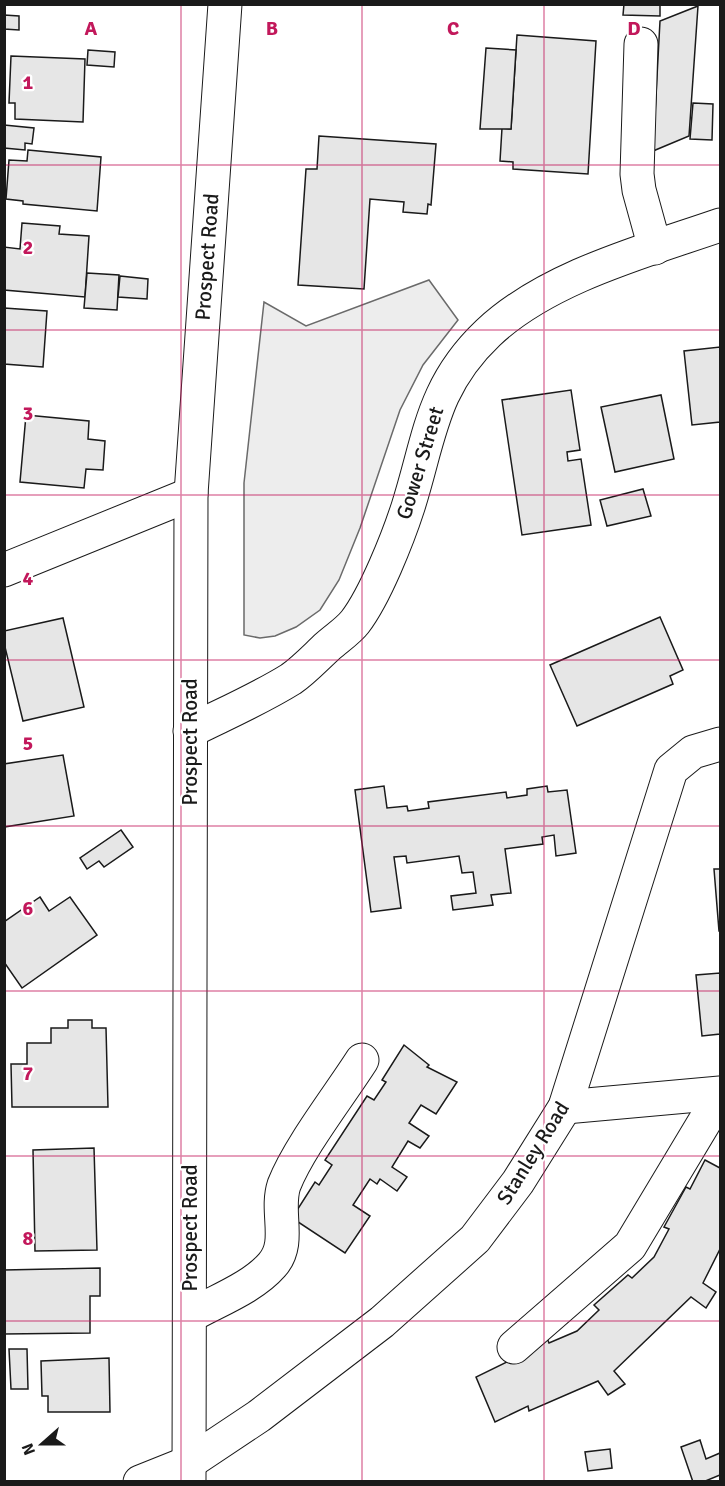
<svg xmlns="http://www.w3.org/2000/svg" width="725" height="1486" font-family="Signika,sans-serif">
	<rect width="100%" height="100%" fill="#fff"/>
	<!-- built -->
	<polygon fill="#ededed" stroke="#6a6a6a" stroke-width="1.5" points="429,280 458,320 423,365 400,410 360,528 339,580 320,610 296,627 275,636 260,638 244,635 244,483 264,302 306,326"/>
	<!-- building -->
	<g fill="#e6e6e6" stroke="#1a1a1a" stroke-width="1.5">
		<polygon points="624,4 660,4 660,16 623,15"/>
		<polygon points="698,6 689,136 653,151 660,21"/>
		<polygon points="4,15 19,16 19,30 4,29"/>
		<polygon points="517,35 596,41 588,174 513,169 513,162 500,161 502,128 511,129"/>
		<polygon points="486,48 516,50 511,129 480,129"/>
		<polygon points="88,50 115,52 114,67 87,65"/>
		<polygon points="11,56 85,59 83,122 15,119 15,103 9,103"/>
		<polygon points="693,103 713,104 712,140 690,139"/>
		<polygon points="4,125 34,128 32,144 25,143 25,150 4,148"/>
		<polygon points="319,136 436,144 431,205 428,204 427,214 403,212 404,202 370,199 364,289 298,285 306,169 317,169"/>
		<polygon points="28,150 101,157 97,211 23,204 23,201 6,199 9,160 27,161"/>
		<polygon points="22,223 60,226 59,234 89,236 85,297 4,290 4,247 20,249"/>
		<polygon points="87,273 119,275 117,310 84,308"/>
		<polygon points="120,276 148,279 147,299 118,297"/>
		<polygon points="4,308 47,311 43,367 4,364"/>
		<polygon points="720,347 720,422 692,425 684,351"/>
		<polygon points="571,390 580,450 567,452 568,461 581,459 591,525 522,535 502,400"/>
		<polygon points="661,395 674,459 615,472 601,407"/>
		<polygon points="26,415 89,421 88,439 105,441 103,470 86,469 84,488 20,482"/>
		<polygon points="643,489 651,516 607,526 600,500"/>
		<polygon points="660,617 683,670 670,676 673,684 577,726 550,665"/>
		<polygon points="63,618 84,707 23,721 4,643 4,631"/>
		<polygon points="63,755 74,816 4,827 4,764"/>
		<polygon points="384,786 387,808 407,806 408,811 429,808 428,802 506,792 507,798 527,795 527,789 547,786 548,792 567,790 576,853 556,856 554,835 542,837 543,844 505,849 511,893 491,895 493,905 453,910 451,896 476,893 473,872 462,873 459,856 407,863 406,856 394,857 401,908 371,912 355,790"/>
		<polygon points="121,830 133,847 104,867 99,861 87,869 80,858"/>
		<polygon points="714,869 720,869 720,931 719,931"/>
		<polygon points="40,897 49,911 70,897 97,935 22,988 4,962 4,922"/>
		<polygon points="720,973 720,1034 702,1036 696,975"/>
		<polygon points="68,1020 92,1020 92,1028 106,1028 108,1107 12,1107 11,1064 27,1064 27,1043 51,1043 51,1028 68,1028"/>
		<polygon points="404,1045 429,1065 427,1067 457,1082 436,1114 421,1105 409,1123 429,1136 420,1148 408,1141 392,1167 407,1177 397,1191 380,1179 377,1184 370,1179 353,1205 370,1216 345,1253 292,1218 315,1182 319,1185 332,1165 325,1160 367,1096 374,1100 386,1082 382,1080"/>
		<polygon points="94,1148 97,1250 35,1251 33,1150"/>
		<polygon points="705,1160 720,1168 720,1249 703,1283 716,1292 706,1308 691,1297 614,1371 625,1384 608,1395 598,1381 529,1411 528,1406 495,1422 476,1377 507,1362 505,1358 547,1338 549,1343 577,1331 599,1310 594,1305 628,1275 632,1278 654,1257 669,1229 664,1227 686,1187 690,1189"/>
		<polygon points="100,1268 100,1296 90,1296 90,1333 4,1334 4,1270"/>
		<polygon points="9,1349 27,1349 28,1389 11,1389"/>
		<polygon points="109,1358 110,1412 48,1412 48,1396 42,1396 41,1361"/>
		<polygon points="700,1440 706,1459 720,1453 720,1475 703,1482 693,1482 681,1447"/>
		<polygon points="610,1449 612,1468 588,1471 585,1452"/>
	</g>
	<g fill="none" stroke-linecap="round" stroke-linejoin="round">
		<!-- minor casing -->
		<g stroke="#1a1a1a" stroke-width="35">
			<g id="minor">
				<polyline points="641,44 637,174 639,190 655,248"/>
				<polyline points="4,570 191,494"/>
				<path d="M 190,731 C 224,714 259,699 291,679 C 304,670 316,657 328,646 C 337,638 348,631 355,622 C 375,596 398,538 408,507 C 430,438 431,387 488,333 C 547,277 645,251 720,225"/>
				<polyline points="565,1107 720,1093"/>
				<path d="M 190,1316 C 216,1301 252,1288 272,1265 C 292,1243 275,1212 284,1185 C 299,1147 339,1096 362,1060"/>
				<polyline points="514,1347 630,1246 720,1096"/>
				<polyline points="140,1482 190,1462 259,1416 382,1322 475,1239 518,1182 565,1107 671,770 693,752 720,744"/>
				<polyline points="189,1482 191,494 225,4"/>
			</g>
		</g>
		<!-- minor -->
		<use href="#minor" stroke="#fff" stroke-width="33"/>
	</g>
	<!-- grid -->
	<path fill="none" stroke="#c2185b" stroke-width="1.5" stroke-opacity="0.55" d="M 181,4 L 181,1482M 362,4 L 362,1482M 544,4 L 544,1482M 4,165 L 720,165M 4,330 L 720,330M 4,495 L 720,495M 4,660 L 720,660M 4,826 L 720,826M 4,991 L 720,991M 4,1156 L 720,1156M 4,1321 L 720,1321"/>
	<g text-anchor="middle" stroke-width="4.5" stroke-linejoin="round" paint-order="stroke">
		<!-- street labels -->
		<g font-size="21" fill="#1a1a1a" stroke="#fff">
			<text transform="translate(207 257) rotate(-86)" y="7">Prospect Road</text>
			<text transform="translate(420 463) rotate(-73)" y="7">Gower Street</text>
			<text transform="translate(190 742) rotate(-90)" y="7">Prospect Road</text>
			<text transform="translate(533 1153) rotate(-58)" y="7">Stanley Road</text>
			<text transform="translate(190 1228) rotate(-90)" y="7">Prospect Road</text>
		</g>
	</g>
	<g font-size="20" text-anchor="middle" font-weight="bold" fill="#c2185b" stroke="#fff" stroke-width="4.5" stroke-linejoin="round" paint-order="stroke">
		<text x="91" y="35">A</text>
		<text x="272" y="35">B</text>
		<text x="453" y="35">C</text>
		<text x="634" y="35">D</text>
		<text x="28" y="89">1</text>
		<text x="28" y="254">2</text>
		<text x="28" y="420">3</text>
		<text x="28" y="585">4</text>
		<text x="28" y="750">5</text>
		<text x="28" y="915">6</text>
		<text x="28" y="1080">7</text>
		<text x="28" y="1245">8</text>
	</g>
	<!-- border -->
	<rect width="725" height="1486" fill="none" stroke="#1a1a1a" stroke-width="12"/>
	<!-- north arrow -->
	<g transform="translate(42 1444) rotate(249)" stroke="#ffffff" stroke-width="4.5" paint-order="stroke">
	<path d="M0-4.5L10 22L0 15L-10 22Z" fill="#1a1a1a"/>
	<text y="-9" font-size="16" font-weight="bold" text-anchor="middle" fill="#1a1a1a">N</text>
	</g>
</svg>
